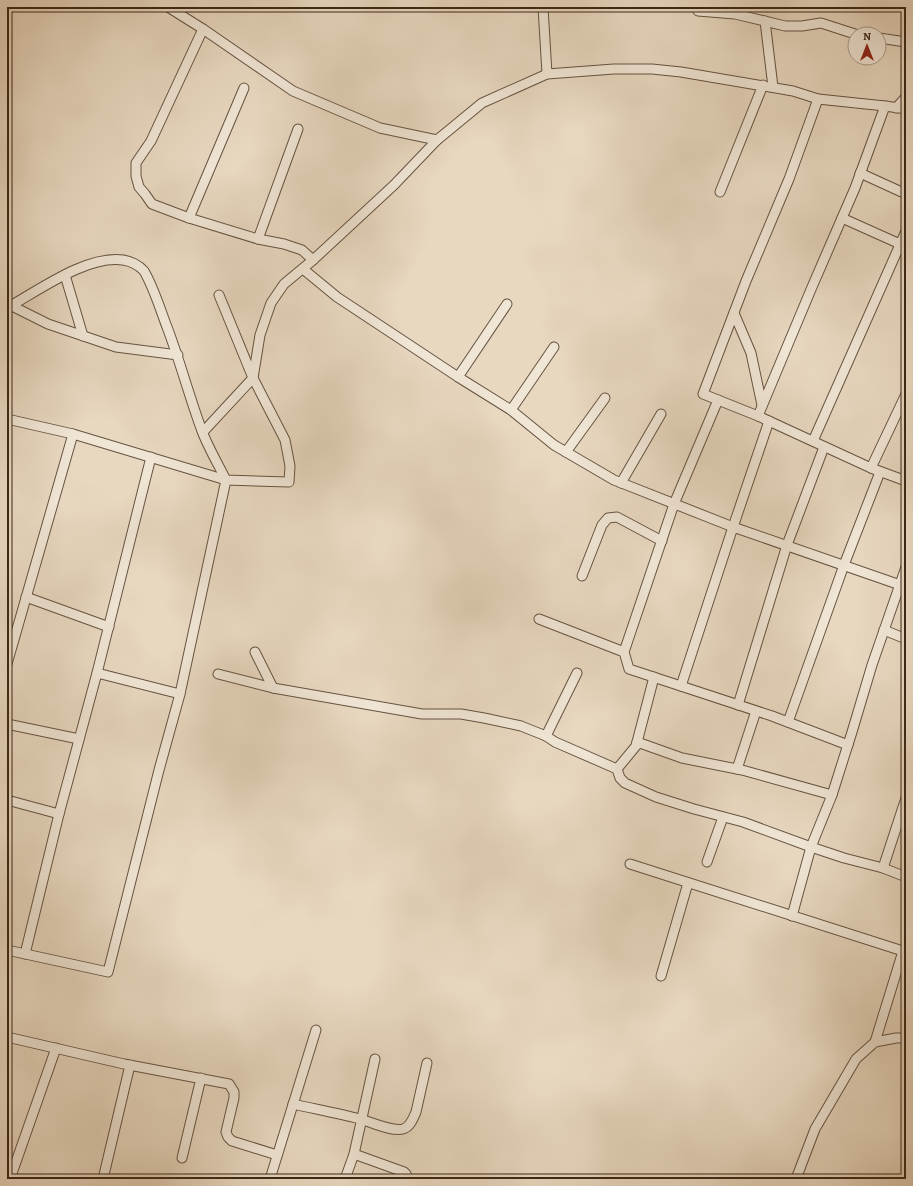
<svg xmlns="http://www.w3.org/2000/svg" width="913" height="1186" font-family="Alegreya,serif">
	<rect width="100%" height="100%" fill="#e8d8c0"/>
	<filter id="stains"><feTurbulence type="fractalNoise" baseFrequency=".005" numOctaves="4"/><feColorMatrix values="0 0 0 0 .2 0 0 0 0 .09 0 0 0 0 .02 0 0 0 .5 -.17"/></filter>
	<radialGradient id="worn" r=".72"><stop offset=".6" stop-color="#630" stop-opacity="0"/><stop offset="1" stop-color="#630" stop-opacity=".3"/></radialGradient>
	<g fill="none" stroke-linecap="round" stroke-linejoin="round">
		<!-- street casing -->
		<g stroke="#665340" stroke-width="11">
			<g id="street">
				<polyline points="168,7 203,29 293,91 380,128 437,140"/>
				<polyline points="543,7 547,74"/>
				<polyline points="698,11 735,14 785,26 802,26 821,23 855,34"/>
				<polyline points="765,21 773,87"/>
				<polyline points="203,29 151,141 136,163 136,176 139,187 145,194 152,204 189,218 258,239 284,244 302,250 313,260"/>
				<polyline points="879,38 906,42"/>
				<polyline points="818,99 789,179 746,281 703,394 758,416 871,468 906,481"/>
				<polyline points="896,108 906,97"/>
				<polyline points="860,173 906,194"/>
				<polyline points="720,192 763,85"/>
				<polyline points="189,218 244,88"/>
				<polyline points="842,218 900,244"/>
				<polyline points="258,239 298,129"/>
				<polyline points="303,269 337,297 458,377"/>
				<polyline points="65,275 83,336"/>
				<polyline points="8,304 48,324 116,347 178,355"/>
				<polyline points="507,304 458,377 511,410 554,445 614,480 733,527 906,587"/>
				<path d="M 7,310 L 12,305 C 42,288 88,255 123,260 C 130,261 139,265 144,271 C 154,288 160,309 167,327 C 180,361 189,396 202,431 C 208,447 218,464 226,480 L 289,482 L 290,466 L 285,440 L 253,378 L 219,295"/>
				<polyline points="734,313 751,353 762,405"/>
				<polyline points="511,410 554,347"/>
				<polyline points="758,416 812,287 855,188 885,106"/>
				<polyline points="7,419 73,434 226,480 180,694 159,770 108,972 7,950"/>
				<polyline points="203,432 253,378 260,335 271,303 284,284 313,260 394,185 437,140 482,103 547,74 614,69 652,69 681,72 793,91 818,99 885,106 906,109"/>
				<polyline points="813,441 906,231"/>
				<polyline points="566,452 605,398"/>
				<polyline points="871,468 906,394"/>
				<polyline points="621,483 661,414"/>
				<polyline points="582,576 602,525 608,518 617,517 662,541"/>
				<polyline points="26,597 109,627"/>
				<polyline points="539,619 624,652 629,669 772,716 848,745"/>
				<polyline points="884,630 906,639"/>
				<polyline points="255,652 273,688 422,714 461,714 484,718 521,726 546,736"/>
				<polyline points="624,652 674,504 718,400"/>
				<polyline points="7,664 73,434"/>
				<polyline points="97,673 180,694"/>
				<polyline points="577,673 546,736 555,742 617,769 620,778 625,783 656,797 694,809 743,822 811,847 844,858 883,868"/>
				<polyline points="218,674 273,688"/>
				<polyline points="681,686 733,527 769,421"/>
				<polyline points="738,705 787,545 824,447"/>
				<polyline points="788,722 844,565 880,472"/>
				<polyline points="7,724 79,739"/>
				<polyline points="637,742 682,758 742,770 832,795"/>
				<polyline points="617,769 636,746 654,677"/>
				<polyline points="737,769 756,711"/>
				<polyline points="906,798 883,868 906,877"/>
				<polyline points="7,800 59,814"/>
				<polyline points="707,862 723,817"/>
				<polyline points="630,864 906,952"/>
				<polyline points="792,916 811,847 832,795 852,732 872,665 906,567"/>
				<polyline points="25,954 59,814 97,673 151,457"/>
				<polyline points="661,976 688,883"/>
				<polyline points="7,1037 124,1064 229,1084 234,1092 234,1098 226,1132 228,1137 232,1141 277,1155"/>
				<polyline points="875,1042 903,951"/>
				<path d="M 293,1104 C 315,1109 338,1113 360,1119 C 371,1122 392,1132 403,1129 C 410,1127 413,1119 416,1112 L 427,1063"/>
				<polyline points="354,1154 404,1172 406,1174 408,1179"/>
				<polyline points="182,1158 201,1078"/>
				<polyline points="10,1179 56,1048"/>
				<polyline points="103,1179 130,1065"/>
				<polyline points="270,1179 316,1030"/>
				<polyline points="345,1179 354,1154 375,1059"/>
				<polyline points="796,1179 815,1129 856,1059 875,1042 896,1038 906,1038"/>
			</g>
		</g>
		<!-- street -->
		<use href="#street" stroke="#f0e6d6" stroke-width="9"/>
	</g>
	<!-- margin -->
	<rect width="913" height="1186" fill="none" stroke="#e8d8c0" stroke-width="24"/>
	<rect x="8" y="8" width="897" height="1170" fill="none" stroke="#3b2716" stroke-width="2"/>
	<rect x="12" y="12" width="889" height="1162" fill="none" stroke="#3b2716"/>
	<!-- north arrow -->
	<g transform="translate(867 46)"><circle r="19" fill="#f0e6d6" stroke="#a89a89"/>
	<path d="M0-3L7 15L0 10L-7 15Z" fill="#8f2418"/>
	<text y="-6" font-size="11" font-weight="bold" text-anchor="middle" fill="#3b2716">N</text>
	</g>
	<rect width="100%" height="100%" filter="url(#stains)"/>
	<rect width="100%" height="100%" fill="url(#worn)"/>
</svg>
